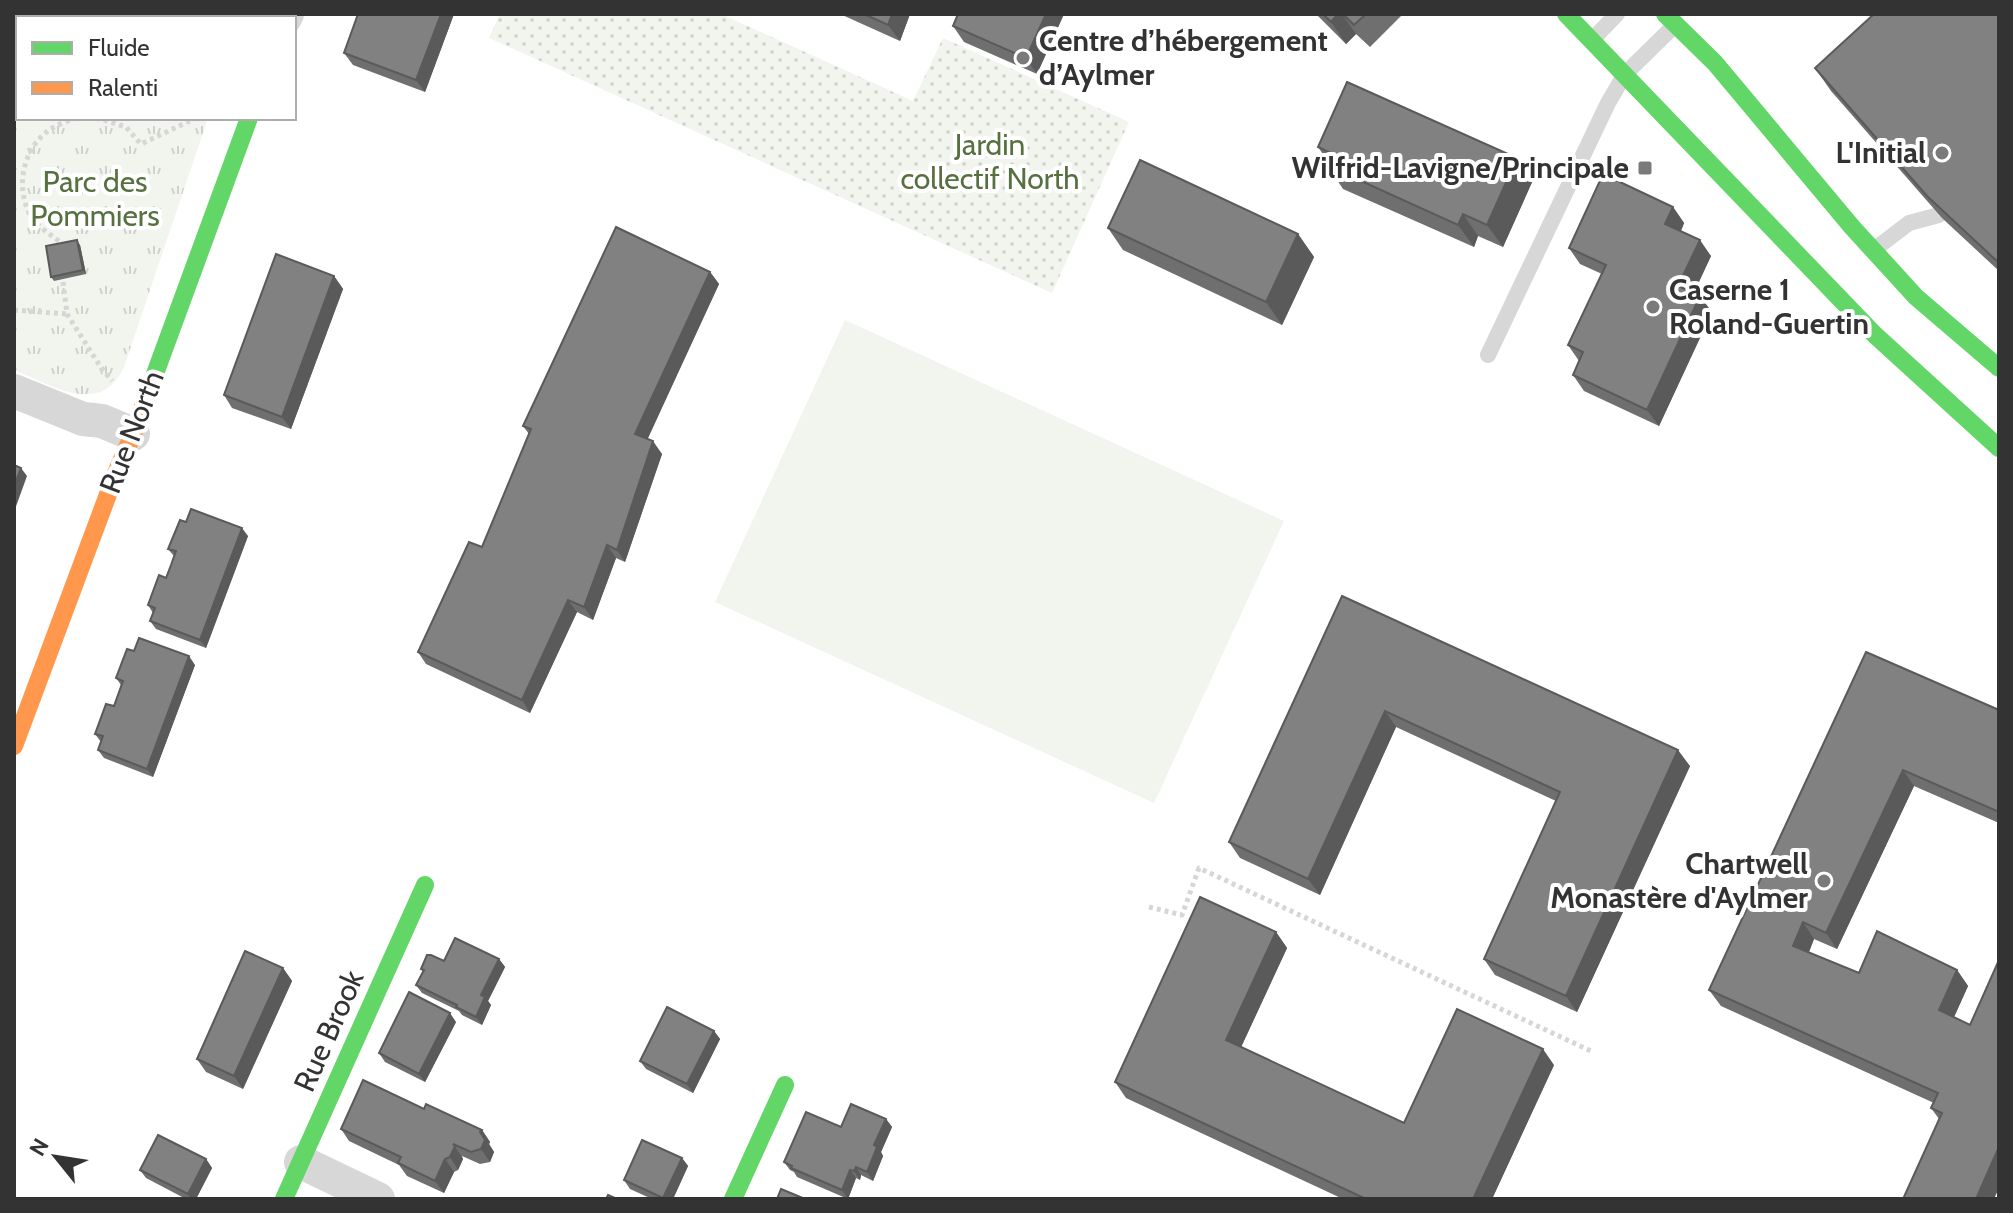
<svg xmlns="http://www.w3.org/2000/svg" width="2013" height="1213" font-family="Cabin,sans-serif">
	<defs>
		<pattern id="grass-tufts" width="24" height="20" patternUnits="userSpaceOnUse" patternTransform="scale(2)"><rect width="24" height="20" fill="#f1f5ed"/><path d="M3 7l-1-3M5 7V3M7 7l1-3M15 17l-1-3M17 17v-4M19 17l1-3" fill="none" stroke="#cfd2cc"/></pattern>
		<pattern id="garden-dots" width="8" height="8" patternUnits="userSpaceOnUse" patternTransform="scale(2)"><rect width="8" height="8" fill="#f1f5ed"/><path d="M2 2h.1M6 6h.1" fill="none" stroke="#cfd2cc" stroke-width="1.8" stroke-linecap="round"/></pattern>
	</defs>
	<rect width="100%" height="100%" fill="#fff"/>
	<!-- grass -->
	<path fill="url(#grass-tufts)" d="M 14,14 L 73,14 L 82,18 L 18,18 L 18,118 L 208,118 L 124,367 C 100,418 52,385 14,370 Z"/>
	<!-- garden -->
	<polygon fill="url(#garden-dots)" points="500,14 721,14 913,101 943,38 1129,122 1052,293 489,38"/>
	<!-- pitch -->
	<polygon fill="#f1f5ed" points="845,320 1284,521 1154,803 715,602"/>
	<g fill="none" stroke-linecap="round" stroke-linejoin="round">
		<!-- path -->
		<g stroke="#d6d6d6" stroke-width="5" stroke-dasharray="4 4" stroke-linecap="butt">
			<polyline points="88,118 101,119 126,127 141,144 196,118"/>
			<path d="M 61,248 L 61,243 C 52,235 39,228 32,218 C 14,189 22,147 52,128 C 59,124 68,121 76,118"/>
			<polyline points="62,274 67,314 100,366 112,381"/>
			<polyline points="14,310 67,314"/>
			<polyline points="1149,907 1182,915 1199,868 1593,1052"/>
		</g>
		<!-- lane -->
		<g stroke="#d7d7d7" stroke-width="16">
			<polyline points="159,14 168,18"/>
			<polyline points="1593,39 1617,14"/>
			<polyline points="1875,249 1909,223 1939,215"/>
			<polyline points="1488,355 1608,103 1625,74 1675,25"/>
		</g>
		<!-- street -->
		<g stroke="#d7d7d7" stroke-width="34">
			<polyline points="285,18 287,14"/>
			<polyline points="14,391 83,419 102,421 133,434"/>
			<polyline points="301,1162 378,1199"/>
		</g>
		<!-- fast -->
		<g stroke="#63d668" stroke-width="18">
			<polyline points="1566,14 1875,335 1999,448"/>
			<polyline points="1665,14 1715,63 1852,227 1916,297 1999,368"/>
			<polyline points="152,382 249,118"/>
			<polyline points="284,1199 425,885"/>
			<polyline points="733,1199 785,1085"/>
		</g>
		<!-- slow -->
		<polyline stroke="#ff974d" stroke-width="18" points="14,746 116,473 133,434 152,382"/>
	</g>
	<!-- wall -->
	<g fill="#6f6f6f">
		<polygon points="358,14 454,14 425,92 353,65 344,53"/>
		<polygon points="840,14 910,14 900,41"/>
		<polygon points="1064,14 1037,74 964,42 953,26"/>
		<polygon points="1316,14 1403,14 1370,47 1356,34 1346,44"/>
		<polygon points="1999,14 1999,271 1942,218 1831,91 1815,68"/>
		<polygon points="1318,147 1533,180 1503,247 1478,236 1474,247 1343,189 1328,166 1329,163"/>
		<polygon points="1673,207 1684,223 1681,231 1711,256 1694,293 1712,312 1659,426 1584,391 1573,375 1579,361 1568,345 1602,274 1580,264 1569,248"/>
		<polygon points="1108,228 1298,234 1314,257 1282,325 1123,250"/>
		<polygon points="80,245 86,274 54,281 51,277"/>
		<polygon points="710,272 719,284 647,439 662,454 625,562 616,558 593,620 577,612 530,713 426,664 418,652 482,547 529,434 523,426"/>
		<polygon points="334,276 343,289 291,429 232,408 224,395"/>
		<polygon points="186,522 248,536 206,648 156,629 150,621 153,613 148,605 166,578 174,556 168,549"/>
		<polygon points="1342,596 1690,766 1577,1012 1495,975 1484,959 1556,801 1396,727 1320,895 1240,858 1229,842"/>
		<polygon points="134,651 195,665 153,777 104,758 98,750 101,742 95,734 114,706 121,685 116,678"/>
		<polygon points="1866,652 1999,710 1999,823 1914,786 1837,949 1814,939 1809,952 1859,973 1957,970 1968,986 1954,1017 1970,1025 1999,960 1939,1119 1931,1108 1934,1103 1721,1006 1709,990"/>
		<polygon points="1276,932 1287,948 1241,1047 1404,1123 1554,1065 1492,1199 1343,1199 1126,1098 1115,1082"/>
		<polygon points="499,959 505,967 488,1001 491,1005 482,1025 462,1015 459,1011 422,993 416,985 423,972 421,969 444,961"/>
		<polygon points="283,968 292,981 243,1089 206,1072 197,1059"/>
		<polygon points="456,1022 425,1082 385,1062 379,1053"/>
		<polygon points="714,1031 720,1039 693,1093 646,1069 640,1061"/>
		<polygon points="424,1109 482,1130 490,1142 489,1144 494,1152 490,1162 480,1164 462,1156 463,1159 458,1170 454,1172 444,1193 407,1176 399,1165 349,1141 341,1129"/>
		<polygon points="886,1119 892,1127 881,1152 883,1156 873,1181 861,1175 860,1180 856,1178 848,1199 797,1177 794,1172 790,1170 784,1162 841,1127"/>
		<polygon points="682,1158 688,1166 673,1199 652,1199 630,1189 624,1180"/>
		<polygon points="206,1159 212,1168 196,1199 186,1199 146,1178 140,1170"/>
	</g>
	<!-- shaded-wall -->
	<g fill="#5a5a5a">
		<polygon points="441,14 454,14 425,92 416,80"/>
		<polygon points="892,14 910,14 900,41 888,25"/>
		<polygon points="1046,14 1064,14 1037,74 1026,58"/>
		<polygon points="1338,14 1342,14 1356,34 1346,44 1331,22"/>
		<polygon points="1517,158 1533,180 1503,247 1487,225"/>
		<polygon points="1673,207 1684,223 1677,240 1665,224"/>
		<polygon points="1463,214 1478,236 1474,247 1458,225"/>
		<polygon points="1298,234 1314,257 1282,325 1266,302"/>
		<polygon points="77,240 80,245 86,274 83,270"/>
		<polygon points="1700,240 1711,256 1689,302 1678,286"/>
		<polygon points="710,272 719,284 644,447 635,434"/>
		<polygon points="334,276 343,289 291,429 282,417"/>
		<polygon points="1700,296 1712,312 1659,426 1647,410"/>
		<polygon points="653,441 662,454 625,562 617,550"/>
		<polygon points="21,468 27,476 14,512 14,486"/>
		<polygon points="242,528 248,536 206,648 200,640"/>
		<polygon points="607,545 616,558 593,620 584,607"/>
		<polygon points="568,600 577,612 530,713 522,700"/>
		<polygon points="189,656 195,665 153,777 147,769"/>
		<polygon points="1385,711 1396,727 1320,895 1308,879"/>
		<polygon points="1678,750 1690,766 1577,1012 1566,996"/>
		<polygon points="1903,770 1914,786 1837,949 1826,933"/>
		<polygon points="1803,922 1814,939 1805,962 1793,946"/>
		<polygon points="1276,932 1287,948 1237,1056 1226,1040"/>
		<polygon points="499,959 505,967 488,1001 491,1005 482,1025 476,1017 481,995"/>
		<polygon points="283,968 292,981 243,1089 234,1076"/>
		<polygon points="1957,970 1968,986 1950,1026 1939,1010"/>
		<polygon points="450,1013 456,1022 425,1082 419,1074"/>
		<polygon points="714,1031 720,1039 693,1093 687,1084"/>
		<polygon points="1543,1049 1554,1065 1492,1199 1473,1199"/>
		<polygon points="886,1119 892,1127 881,1152 883,1156 873,1181 867,1172 874,1145"/>
		<polygon points="482,1130 490,1142 489,1144 494,1152 490,1162 481,1149 480,1132"/>
		<polygon points="453,1144 463,1159 458,1170 450,1157"/>
		<polygon points="1999,1147 1999,1188 1994,1199 1976,1199"/>
		<polygon points="682,1158 688,1166 673,1199 663,1199"/>
		<polygon points="206,1159 212,1168 196,1199 191,1199 188,1194"/>
		<polygon points="445,1159 454,1172 444,1193 435,1181"/>
		<polygon points="856,1167 861,1175 860,1180 854,1171"/>
		<polygon points="850,1170 856,1178 848,1199 842,1190"/>
	</g>
	<!-- building -->
	<g fill="#818181" stroke="#5a5a5a" stroke-width="2">
		<polygon points="358,14 441,14 416,80 344,53"/>
		<polygon points="864,14 892,14 888,25"/>
		<polygon points="958,14 1046,14 1026,58 953,26"/>
		<polygon points="1323,14 1338,14 1331,22"/>
		<polygon points="1343,14 1366,14 1354,25"/>
		<polygon points="1874,14 1999,14 1999,263 1927,196 1815,68"/>
		<polygon points="1347,82 1517,158 1487,225 1463,214 1458,225 1328,166 1333,154 1318,147"/>
		<polygon points="1140,160 1298,234 1266,302 1108,228"/>
		<polygon points="1603,174 1673,207 1665,224 1700,240 1678,286 1700,296 1647,410 1573,375 1583,352 1568,345 1606,265 1569,248"/>
		<polygon points="616,227 710,272 635,434 653,441 617,550 607,545 584,607 568,600 522,700 418,652 469,542 482,547 531,429 523,426"/>
		<polygon points="77,240 83,270 51,277 46,246"/>
		<polygon points="276,254 334,276 282,417 224,395"/>
		<polygon points="14,465 21,468 14,486"/>
		<polygon points="191,509 242,528 200,640 150,621 155,608 148,605 159,575 166,578 171,565 176,551 168,549 180,520 186,522"/>
		<polygon points="1342,596 1678,750 1566,996 1484,959 1560,792 1385,711 1308,879 1229,842"/>
		<polygon points="139,638 189,656 147,769 98,750 103,736 95,734 106,704 114,706 123,681 116,678 127,649 134,651"/>
		<polygon points="1866,652 1999,710 1999,812 1903,770 1826,933 1803,922 1793,946 1859,973 1877,931 1957,970 1939,1010 1970,1025 1999,960 1999,1147 1976,1199 1903,1199 1942,1113 1931,1108 1938,1093 1709,990"/>
		<polygon points="1200,897 1276,932 1226,1040 1404,1123 1457,1009 1543,1049 1473,1199 1366,1199 1115,1082"/>
		<polygon points="455,938 499,959 481,995 485,997 476,1017 456,1007 457,1005 416,985 424,970 421,969 427,955 431,955 444,961"/>
		<polygon points="245,951 283,968 234,1076 197,1059"/>
		<polygon points="409,992 450,1013 419,1074 379,1053"/>
		<polygon points="667,1007 714,1031 687,1084 640,1061"/>
		<polygon points="363,1080 424,1109 426,1104 482,1130 480,1132 485,1140 481,1149 471,1152 453,1144 455,1146 450,1157 445,1159 435,1181 398,1163 401,1157 341,1129"/>
		<polygon points="851,1104 886,1119 874,1145 877,1147 867,1172 856,1167 854,1171 850,1170 842,1190 791,1168 792,1166 784,1162 806,1112 841,1127"/>
		<polygon points="158,1135 206,1159 188,1194 140,1170"/>
		<polygon points="642,1140 682,1158 663,1198 624,1180"/>
		<polygon points="781,1189 805,1199 777,1199"/>
		<polygon points="608,1195 617,1199 606,1199"/>
	</g>
	<!-- markers -->
	<g fill="#7a7a7a" stroke="#fff" stroke-width="3">
		<circle cx="1023" cy="58" r="8"/>
		<circle cx="1942" cy="153" r="8"/>
		<rect x="1637" y="160" width="16" height="16" rx="4"/>
		<circle cx="1653" cy="307" r="8"/>
		<circle cx="1824" cy="881" r="8"/>
	</g>
	<g text-anchor="middle" stroke-width="8" stroke-linejoin="round" paint-order="stroke">
		<!-- poi labels -->
		<g font-size="30" font-weight="bold" fill="#333" stroke="#fff" text-anchor="end">
			<text x="1039" y="51" text-anchor="start">Centre d’hébergement<tspan x="1039" dy="34">d’Aylmer</tspan></text>
			<text x="1926" y="163">L'Initial</text>
			<text x="1629" y="178">Wilfrid-Lavigne/Principale</text>
			<text x="1669" y="300" text-anchor="start">Caserne 1<tspan x="1669" dy="34">Roland-Guertin</tspan></text>
			<text x="1808" y="874">Chartwell<tspan x="1808" dy="34">Monastère d'Aylmer</tspan></text>
		</g>
		<!-- park labels -->
		<g font-size="30" fill="#56703f" stroke="#fff">
			<text x="990" y="155">Jardin<tspan x="990" dy="34">collectif North</tspan></text>
			<text x="95" y="192">Parc des<tspan x="95" dy="34">Pommiers</tspan></text>
		</g>
		<!-- street labels -->
		<g font-size="30" fill="#333" stroke="#fff">
			<text transform="translate(132 432) rotate(-69)" y="10">Rue North</text>
			<text transform="translate(329 1031) rotate(-66)" y="10">Rue Brook</text>
		</g>
	</g>
	<!-- border -->
	<rect width="2013" height="1213" fill="none" stroke="#333333" stroke-width="32"/>
	<!-- legend -->
	<rect x="16" y="16" width="280" height="104" fill="#ffffff" stroke="#adadad" stroke-width="2"/>
	<rect x="32" y="42" width="40" height="12" fill="#63d668" stroke="#adadad" stroke-width="2"/>
	<text x="88" y="56" font-size="24" fill="#333333">Fluide</text>
	<rect x="32" y="82" width="40" height="12" fill="#ff974d" stroke="#adadad" stroke-width="2"/>
	<text x="88" y="96" font-size="24" fill="#333333">Ralenti</text>
	<!-- north arrow -->
	<g transform="translate(56 1157) rotate(300)" stroke="#ffffff" stroke-width="6" paint-order="stroke">
	<path d="M0-6L14 30L0 20L-14 30Z" fill="#333333"/>
	<text y="-12" font-size="22" font-weight="bold" text-anchor="middle" fill="#333333">N</text>
	</g>
</svg>
